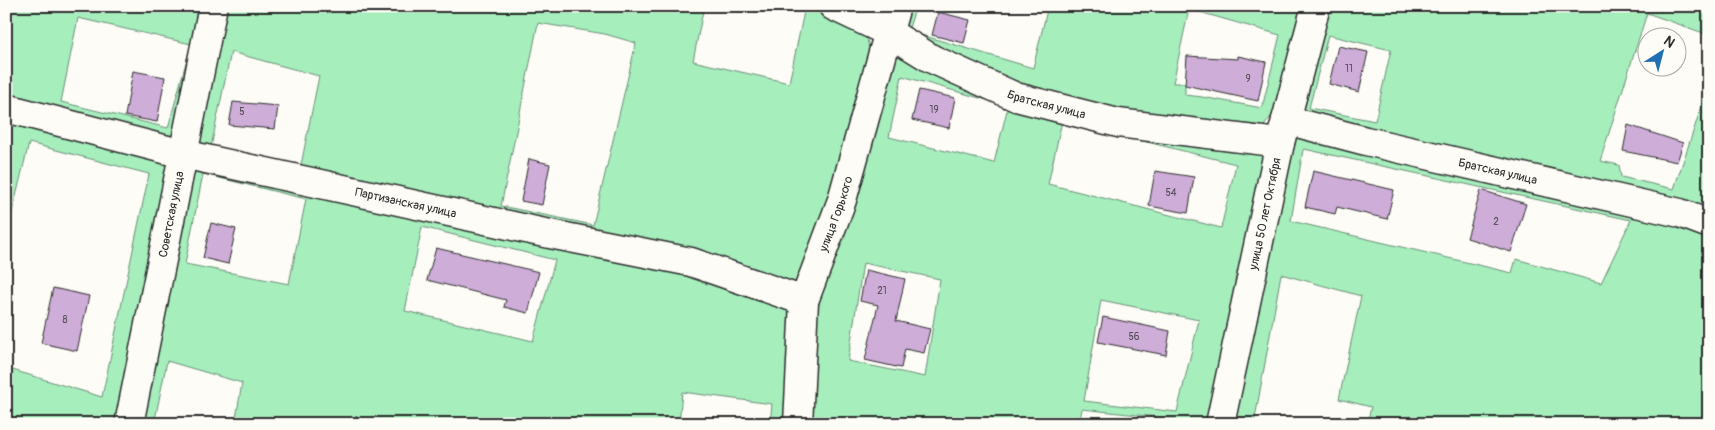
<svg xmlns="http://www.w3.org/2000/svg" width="1715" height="430" font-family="Pangolin,sans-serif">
	<rect width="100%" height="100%" fill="#fdfcf7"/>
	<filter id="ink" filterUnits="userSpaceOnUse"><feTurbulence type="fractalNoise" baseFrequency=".02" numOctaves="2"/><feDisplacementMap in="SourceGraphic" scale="10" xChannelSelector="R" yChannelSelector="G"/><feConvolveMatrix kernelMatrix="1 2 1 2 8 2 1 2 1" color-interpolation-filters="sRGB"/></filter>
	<g filter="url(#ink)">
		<!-- green -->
		<g fill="#a6efbd" stroke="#688d74" fill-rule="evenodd">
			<path d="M 7,6 L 207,6 L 179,144 L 6,99 ZM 78,18 L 191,44 L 168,128 L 61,102 Z"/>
			<path d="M 221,6 L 704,6 L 693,61 L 789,83 L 805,7 L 803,6 L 825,6 L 866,34 L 869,48 L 841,182 L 798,285 L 193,149 ZM 538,23 L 605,34 L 636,43 L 593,225 L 501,206 ZM 231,52 L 319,76 L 301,165 L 211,147 Z"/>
			<path d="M 903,6 L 916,6 L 908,31 L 1033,68 L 1048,6 L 1302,6 L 1294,35 L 1279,105 L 1262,129 L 1227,130 L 1012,89 L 895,31 ZM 1189,9 L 1280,35 L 1262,108 L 1202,97 L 1185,95 L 1185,83 L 1173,83 Z"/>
			<path d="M 1325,6 L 1709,6 L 1709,35 L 1647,13 L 1600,161 L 1619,165 L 1621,177 L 1674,189 L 1709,84 L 1709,218 L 1294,115 ZM 1328,35 L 1391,50 L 1375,121 L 1309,108 Z"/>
			<path d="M 890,49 L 929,67 L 1266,149 L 1209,424 L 1175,424 L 1175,419 L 1082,409 L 1079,424 L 807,424 L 809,357 L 821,294 ZM 902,76 L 1008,106 L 994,163 L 889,137 ZM 1062,121 L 1236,164 L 1221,228 L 1048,184 ZM 863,263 L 940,279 L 925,377 L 848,361 ZM 1101,300 L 1199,320 L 1177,412 L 1084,401 Z"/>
			<polygon points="6,115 174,159 120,424 6,424 6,368 102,397 149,174 29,143 6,237"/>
			<path d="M 1293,127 L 1709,230 L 1709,424 L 1645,424 L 1638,418 L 1634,424 L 1367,424 L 1371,407 L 1339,399 L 1361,296 L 1281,274 L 1254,424 L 1232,424 ZM 1303,150 L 1304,149 L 1631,220 L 1601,283 L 1516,259 L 1512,273 L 1291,221 Z"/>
			<path d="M 191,161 L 695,270 L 782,302 L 794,322 L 791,424 L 770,424 L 772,404 L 682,392 L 679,424 L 235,424 L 242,383 L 167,361 L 154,424 L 139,424 ZM 203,174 L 306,199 L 289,284 L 185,264 ZM 422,227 L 555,260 L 533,341 L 405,311 Z"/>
		</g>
		<!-- building -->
		<g fill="#ceadd8" stroke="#2b2b2b">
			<polygon points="938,12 970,20 964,43 932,35"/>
			<polygon points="1338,46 1368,52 1359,92 1329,84"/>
			<polygon points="1187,56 1238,59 1238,56 1266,62 1258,101 1185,85"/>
			<polygon points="133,71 165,77 157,122 125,116"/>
			<polygon points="919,90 955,98 949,128 912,120"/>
			<polygon points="233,102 278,106 275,129 229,125"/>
			<polygon points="1628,125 1683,143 1677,162 1623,151"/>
			<polygon points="529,159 550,164 542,205 521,201"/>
			<polygon points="1155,171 1194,177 1188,213 1149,206"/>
			<polygon points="1313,171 1394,190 1387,219 1337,207 1335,214 1305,207"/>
			<polygon points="1481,190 1526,204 1511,252 1467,238"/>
			<polygon points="211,223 236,229 228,264 203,258"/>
			<polygon points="436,248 539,272 528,313 504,307 506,300 427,280"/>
			<polygon points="866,270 905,279 896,321 930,329 924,353 905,349 901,368 865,360 878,305 860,301"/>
			<polygon points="53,288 89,296 77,351 41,343"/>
			<polygon points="1103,317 1170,331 1166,355 1098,342"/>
		</g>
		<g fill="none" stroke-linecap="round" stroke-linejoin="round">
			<!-- street casing -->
			<g stroke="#2b2b2b" stroke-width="31">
				<g id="street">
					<path id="s1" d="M 833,6 L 888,32 L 932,59 L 1016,97 L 1118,123 L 1280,143"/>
					<path id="s2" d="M 6,108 L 183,154 L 540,232 L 691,262 L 804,301"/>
					<path id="s3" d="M 1286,120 L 1366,141 L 1680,213 L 1709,224"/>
					<path id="s4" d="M 129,424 L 213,6"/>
					<path id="s5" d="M 798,424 L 804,301 L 842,200 L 896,6"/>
					<path id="s6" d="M 1220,424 L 1280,143 L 1316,6"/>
				</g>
			</g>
			<!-- street -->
			<use href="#street" stroke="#fdfcf7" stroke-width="28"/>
		</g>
	</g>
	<g text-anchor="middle" stroke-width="4" stroke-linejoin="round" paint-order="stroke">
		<!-- number labels -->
		<g font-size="10" fill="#544c56">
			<text x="1349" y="72">11</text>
			<text x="1248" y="82">9</text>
			<text x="934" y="113">19</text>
			<text x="242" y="115">5</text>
			<text x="1171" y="196">54</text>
			<text x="1496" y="225">2</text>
			<text x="882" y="294">21</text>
			<text x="65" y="323">8</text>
			<text x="1134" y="340">56</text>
		</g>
		<!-- street labels -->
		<g font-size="12" fill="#2b2b2b" stroke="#fdfcf7">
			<text dy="4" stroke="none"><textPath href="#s1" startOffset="236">Братская улица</textPath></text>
			<text dy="4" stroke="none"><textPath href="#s3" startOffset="218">Братская улица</textPath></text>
			<text dy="4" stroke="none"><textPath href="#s2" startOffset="411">Партизанская улица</textPath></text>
			<text dy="4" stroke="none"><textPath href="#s5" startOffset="216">улица Горького</textPath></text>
			<text dy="4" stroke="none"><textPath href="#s6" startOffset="215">улица 50 лет Октября</textPath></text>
			<text dy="4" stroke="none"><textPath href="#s4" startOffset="214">Советская улица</textPath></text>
		</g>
	</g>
	<!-- margin -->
	<rect width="1715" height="430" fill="none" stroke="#fdfcf7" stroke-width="25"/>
	<rect x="12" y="12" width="1690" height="405" fill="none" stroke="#2b2b2b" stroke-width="2" filter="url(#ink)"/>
	<!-- north arrow -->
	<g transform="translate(1662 52) rotate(36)"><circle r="24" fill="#fdfcf7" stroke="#a9a8a5"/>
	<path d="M0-4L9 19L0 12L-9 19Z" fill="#1f6fb2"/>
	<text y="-8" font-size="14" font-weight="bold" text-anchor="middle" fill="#2b2b2b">N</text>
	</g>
</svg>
